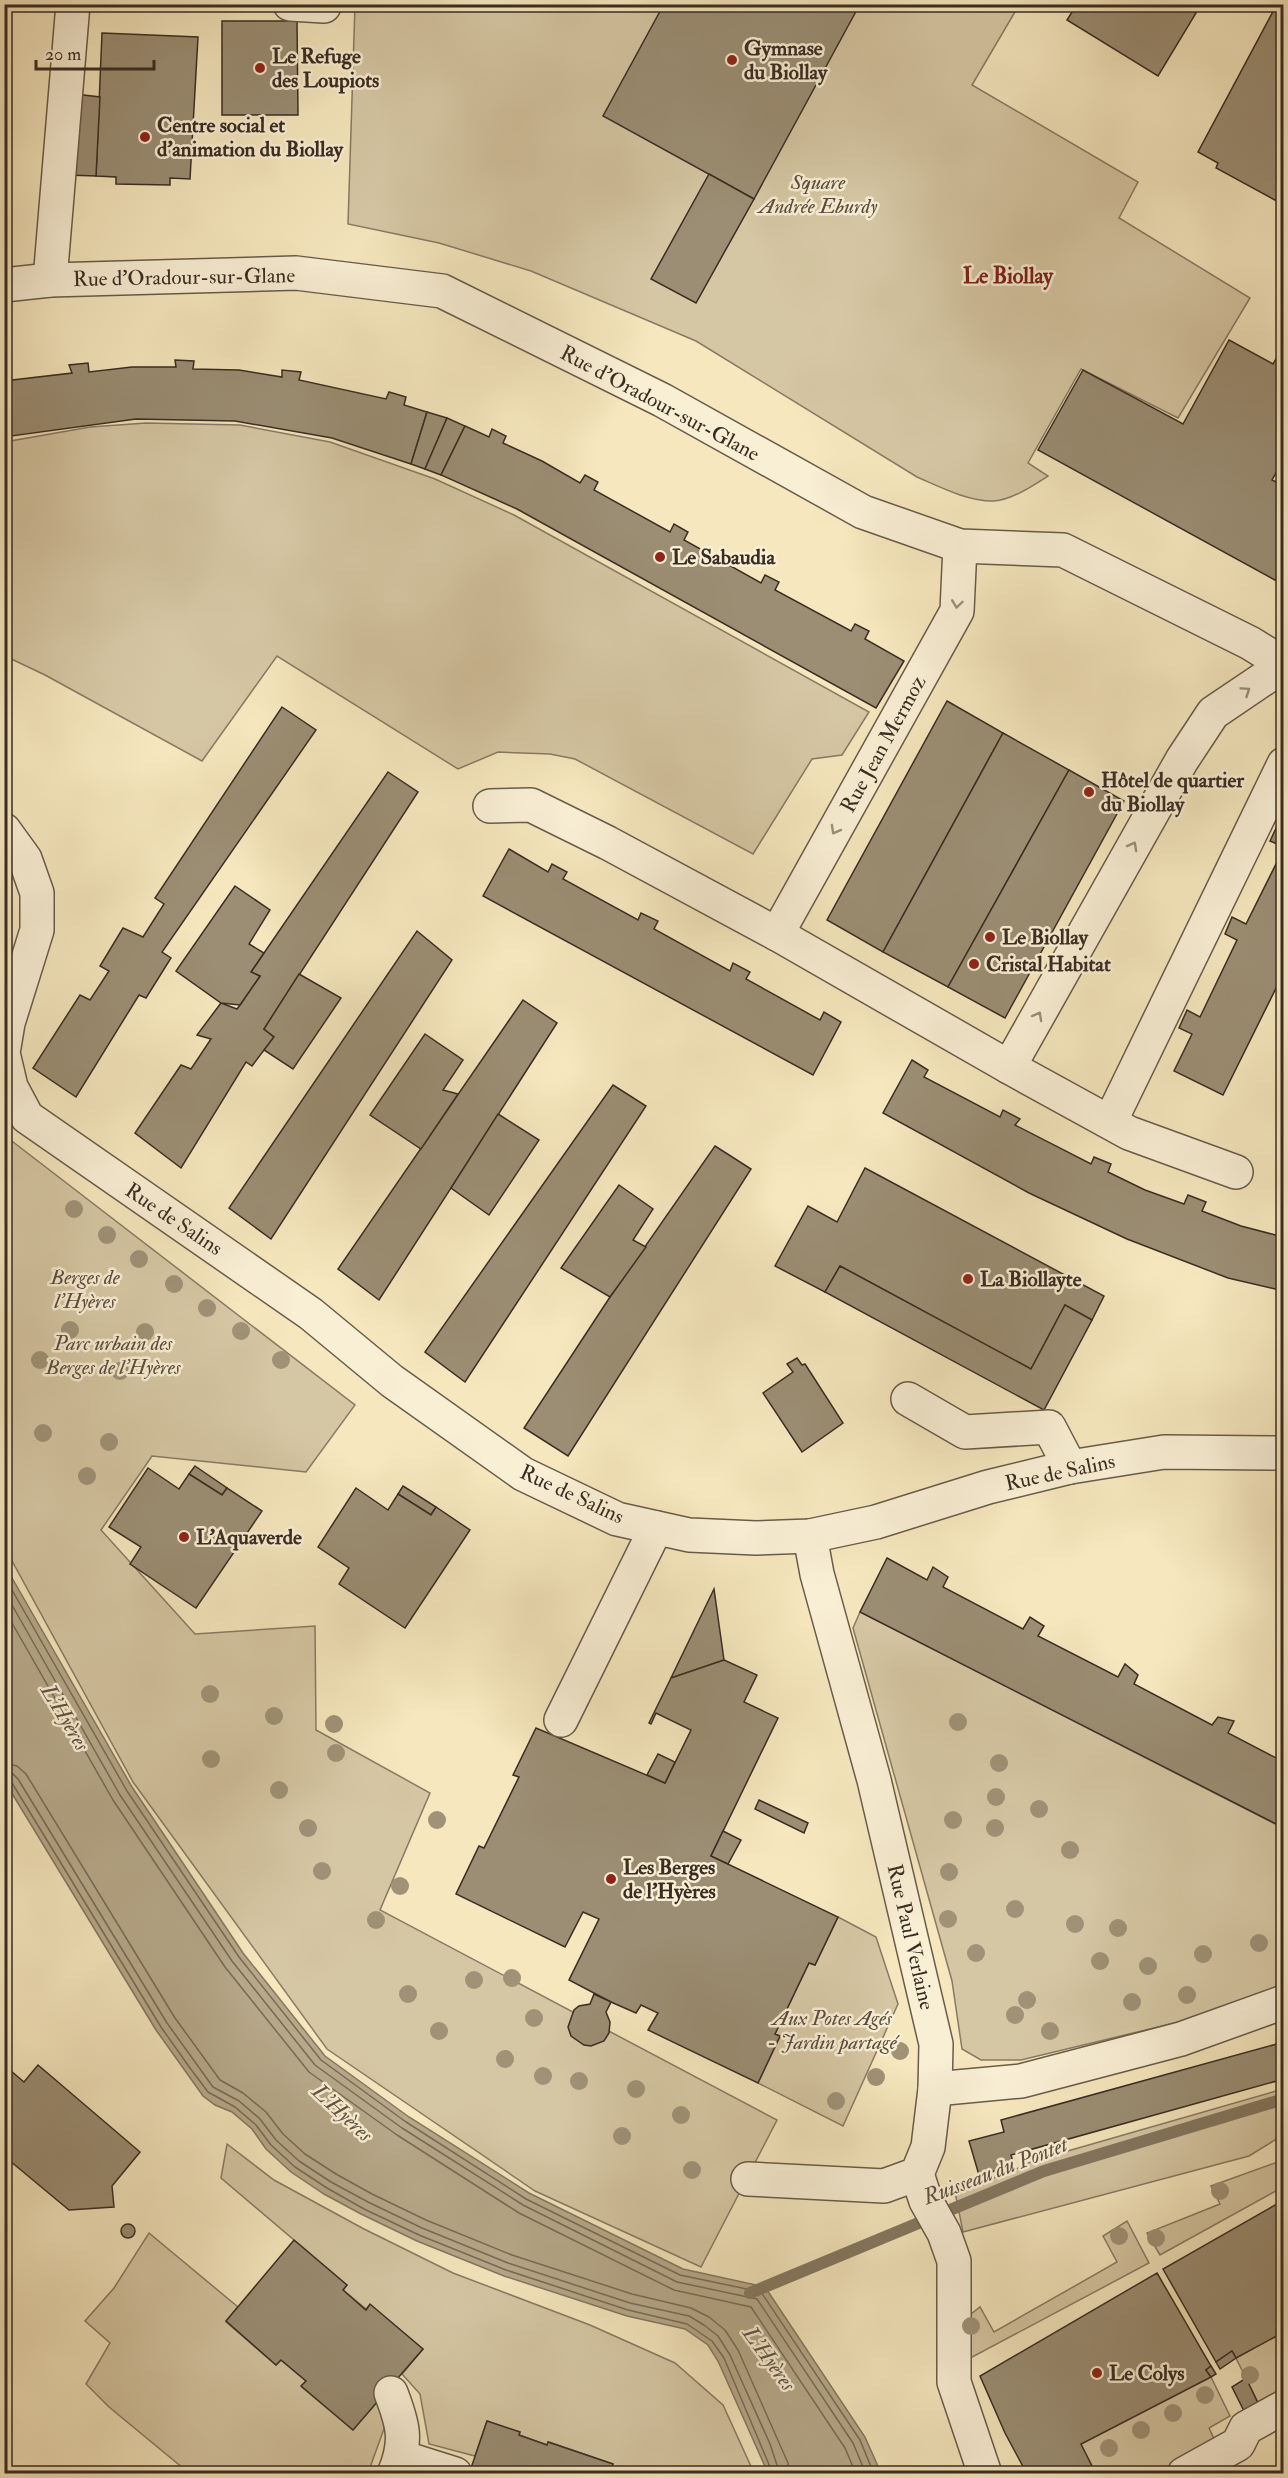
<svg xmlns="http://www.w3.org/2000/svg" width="1288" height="2478" font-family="'IM FELL Double Pica',serif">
	<rect width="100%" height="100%" fill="#f6e7be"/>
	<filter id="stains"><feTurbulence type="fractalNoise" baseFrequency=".00333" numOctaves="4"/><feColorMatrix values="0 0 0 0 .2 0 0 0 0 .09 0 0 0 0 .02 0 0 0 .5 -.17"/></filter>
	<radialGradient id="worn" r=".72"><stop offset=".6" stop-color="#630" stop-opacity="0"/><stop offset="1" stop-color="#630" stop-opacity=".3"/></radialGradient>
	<!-- green -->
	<g fill="#d6c7a4" stroke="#887a64" stroke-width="1.5">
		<path d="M 355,5 L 1019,5 L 972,85 L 1138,182 L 1119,218 L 1250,298 L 1178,418 L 1081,369 L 1028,463 L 1048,476 C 1034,485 1010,501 993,501 C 967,501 940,487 917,477 L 696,341 L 531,271 L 439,243 L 348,224 Z"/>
		<polygon points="146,423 240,425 330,442 435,479 514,515 869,712 842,755 812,759 753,854 575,759 550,754 498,752 458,769 277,656 202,761 45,675 5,656 5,442 90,427"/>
		<polygon points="4,1135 355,1405 306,1472 152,1456 101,1530 195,1634 315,1626 316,1730 430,1793 380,1910 777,2120 701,2267 535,2191 327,2049 133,1782 5,1548"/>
		<polygon points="860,1612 1283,1828 1283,1984 1208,2015 1021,2060 981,2060 962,2049 952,1981 853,1628"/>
		<polygon points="838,1917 876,1937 898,2004 843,2126 758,2083 780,2037 775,2034 809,1963 815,1965"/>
		<polygon points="1283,2089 1283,2135 1249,2156 963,2232 954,2187 1001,2176 1033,2161"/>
		<polygon points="227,2144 274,2180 364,2229 453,2273 590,2325 675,2363 723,2405 754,2473 629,2473 612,2467 613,2464 549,2442 547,2445 519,2435 520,2432 487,2421 475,2456 429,2444 420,2394 402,2374 423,2349 370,2305 366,2309 343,2290 347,2285 221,2178"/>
		<polygon points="1283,2160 1283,2187 1160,2255 1147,2233 1220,2204 1211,2186"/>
		<polygon points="1127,2221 1149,2263 961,2363 962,2321 980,2307 994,2332 1117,2262 1103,2236"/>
		<polygon points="149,2233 238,2307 226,2322 276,2365 281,2360 306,2381 302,2387 353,2430 377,2402 389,2415 368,2473 189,2473 109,2407 86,2384 110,2343 85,2321 114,2288"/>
		<polygon points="1283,2332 1283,2394 1260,2407 1236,2358"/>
		<polygon points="1211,2377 1230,2416 1209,2428 1217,2445 1165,2473 1077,2474 1081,2444"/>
	</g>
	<!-- water -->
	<polygon fill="#b6a889" stroke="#847760" stroke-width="1.5" points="4,1564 132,1787 243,1953 325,2056 409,2117 529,2193 683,2269 765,2287 865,2437 881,2473 768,2473 718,2361 708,2345 685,2329 627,2316 504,2276 417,2241 361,2214 324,2194 291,2172 266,2149 252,2129 232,2112 215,2105 203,2096 156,2030 5,1782"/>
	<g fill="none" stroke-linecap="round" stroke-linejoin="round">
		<!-- shore -->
		<g stroke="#786a56" stroke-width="1.5">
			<polyline points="4,1576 127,1791 239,1957 321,2060 406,2122 526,2199 680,2275 761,2292 860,2440 874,2474"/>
			<polyline points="4,1591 120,1795 232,1961 315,2065 402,2128 523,2205 677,2282 757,2299 853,2443 866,2474"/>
			<polyline points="4,1609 113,1800 225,1967 309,2072 397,2135 519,2213 674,2290 751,2307 845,2448 856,2474"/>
			<polyline points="4,1763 17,1766 26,1774 175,2018 220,2080 243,2093 266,2112 283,2134 305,2154 336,2174 372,2194 426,2220 512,2255 632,2294 691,2308 709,2317 725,2330 738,2350 788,2463 789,2474"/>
			<polyline points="4,1772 13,1774 18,1779 167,2023 213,2087 239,2101 260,2119 276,2140 299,2161 331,2182 368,2202 422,2228 508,2263 630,2303 689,2316 704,2325 718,2336 730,2355 770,2444 780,2474"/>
			<polyline points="4,1780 12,1783 161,2027 190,2068 208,2092 235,2107 256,2125 271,2145 295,2167 327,2188 364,2209 419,2235 506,2270 628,2310 687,2324 712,2341 724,2358 773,2474"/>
		</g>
		<!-- stream -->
		<polyline stroke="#847760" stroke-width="12" points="750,2293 1044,2171 1284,2099"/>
	</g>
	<!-- building -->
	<g fill="#9b8e74" stroke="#392d23" stroke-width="1.5">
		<polygon points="664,4 860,4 754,199 603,116"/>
		<polygon points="1077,4 1182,4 1196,13 1158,76 1067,20"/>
		<polygon points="1277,4 1284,7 1284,101 1281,105 1284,106 1284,205 1216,168 1218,163 1198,152"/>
		<polygon points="222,21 297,21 298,115 222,115"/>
		<polygon points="102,33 198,37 190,179 170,178 170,185 116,184 116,177 96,176"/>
		<polygon points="75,94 100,97 96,176 67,175"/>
		<polygon points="709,174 754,199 696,303 651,279"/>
		<polygon points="1229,340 1273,364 1282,349 1284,350 1284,459 1272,480 1284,486 1284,585 1038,450 1083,370 1183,424"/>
		<polygon points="175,360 194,361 193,369 239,370 282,377 282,370 301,372 299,380 386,399 389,392 406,397 404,405 427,412 411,464 332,438 235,421 136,419 4,437 4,381 72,373 69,365 88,363 89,372 132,367 176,367"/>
		<polygon points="427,412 447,418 425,469 411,464"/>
		<polygon points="447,418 465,426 441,475 425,469"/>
		<polygon points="465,426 489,437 492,429 506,436 503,443 542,461 580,483 585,475 598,482 594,490 670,532 674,524 688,532 684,540 761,583 765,575 779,582 775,590 851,631 855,624 869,631 865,639 904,661 876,708 517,509 441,475"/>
		<polygon points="947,701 1003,733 883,952 827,920"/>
		<polygon points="282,707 316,730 162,952 171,958 146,998 139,995 76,1097 33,1068 80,995 90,1000 109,971 100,966 123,928 143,937 164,904 155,898"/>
		<polygon points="1003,733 1069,770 948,987 883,952"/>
		<polygon points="1069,770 1124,801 1005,1018 948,987"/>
		<polygon points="388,772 418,792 264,1029 274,1037 252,1066 246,1062 181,1168 135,1133 181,1065 191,1069 211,1039 197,1035 221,1003 237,1009 240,1005 260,976 251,972"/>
		<polygon points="1278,824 1284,827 1284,847 1270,841"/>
		<polygon points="1284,848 1284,972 1223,1095 1174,1071 1192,1034 1179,1028 1187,1010 1200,1017 1237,940 1225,934 1232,917 1246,924"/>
		<polygon points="509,849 548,872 552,864 567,872 563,879 638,920 641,913 658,921 654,929 730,971 733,963 750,972 746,979 820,1020 824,1012 841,1022 813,1075 483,896"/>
		<polygon points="235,886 270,910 249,944 264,953 251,972 260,976 240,1005 221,1003 176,971"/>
		<polygon points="417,931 452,960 271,1239 229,1208"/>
		<polygon points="299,974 341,998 293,1069 264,1050 274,1037 264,1029"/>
		<polygon points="523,1000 557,1023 379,1300 338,1269"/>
		<polygon points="425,1034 463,1060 443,1090 458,1094 421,1149 370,1115"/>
		<polygon points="912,1060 928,1070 924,1077 1000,1117 1003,1110 1020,1119 1015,1125 1091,1164 1094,1157 1111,1164 1108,1172 1145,1190 1184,1204 1188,1195 1206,1202 1202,1211 1241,1226 1283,1237 1284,1234 1284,1291 1228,1278 1127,1239 1029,1193 883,1113"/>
		<polygon points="613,1085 646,1106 465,1382 425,1352"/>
		<polygon points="498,1114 539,1140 489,1215 451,1188"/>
		<polygon points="715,1146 751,1169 568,1456 524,1428 610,1297"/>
		<polygon points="865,1168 1104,1296 1092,1320 1065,1305 1031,1369 840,1266 825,1292 775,1266 808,1206 837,1222"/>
		<polygon points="619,1185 653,1209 633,1240 646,1247 610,1297 561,1268"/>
		<polygon points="840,1266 1031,1369 1065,1305 1092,1320 1044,1410 825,1292"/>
		<polygon points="797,1358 802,1365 805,1364 843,1423 802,1452 763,1393 793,1372 787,1364"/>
		<polygon points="195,1466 227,1488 222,1495 189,1474"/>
		<polygon points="148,1468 179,1489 189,1474 222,1495 227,1488 262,1511 196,1608 130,1564 141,1547 109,1527"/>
		<polygon points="403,1486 436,1507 431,1515 398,1494"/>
		<polygon points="356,1488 388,1510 398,1494 431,1515 436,1507 470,1530 405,1628 339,1584 349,1568 318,1547"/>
		<polygon points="887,1558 927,1580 933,1567 948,1577 943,1587 1023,1629 1030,1617 1044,1626 1038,1636 1118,1677 1125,1664 1138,1675 1134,1684 1212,1725 1218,1717 1234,1721 1228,1733 1284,1762 1284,1828 860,1612"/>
		<polygon points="714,1589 724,1660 671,1678"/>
		<polygon points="724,1660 757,1675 744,1702 778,1718 711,1856 838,1917 815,1965 809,1963 775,2034 780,2036 758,2083 648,2030 658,2013 641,2005 636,2013 611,2002 569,1980 599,1919 583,1912 565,1947 456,1894 479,1846 484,1848 519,1777 513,1775 536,1728 665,1783 691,1730 656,1713 651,1724 649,1723 671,1678"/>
		<polygon points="658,1754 675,1762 665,1783 647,1775"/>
		<polygon points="759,1800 808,1823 804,1833 755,1809"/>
		<polygon points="723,1831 741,1840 728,1864 711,1856"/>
		<polygon points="594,1994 611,2002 606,2012 610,2022 609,2033 604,2041 591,2046 584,2045 571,2036 568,2027 574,2010 579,2006 590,2004"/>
		<polygon points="1284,2042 1284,2079 1011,2155 1014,2166 979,2175 969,2141 1004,2132 1001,2120"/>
		<polygon points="4,2065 24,2082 38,2065 140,2152 112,2186 114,2207 69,2210 4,2156"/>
		<polygon points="1284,2200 1284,2332 1236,2358 1232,2351 1216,2362 1163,2269"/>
		<circle cx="128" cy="2231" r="7"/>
		<polygon points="294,2240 347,2285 343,2290 366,2310 370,2304 423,2349 353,2430 301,2386 306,2381 281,2360 276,2365 226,2321"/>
		<polygon points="1157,2273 1211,2366 1206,2370 1211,2377 1081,2444 1092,2466 1077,2474 1027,2474 1005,2433 980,2376"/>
		<polygon points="1232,2351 1236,2358 1220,2369 1216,2362"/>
		<polygon points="1211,2366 1216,2374 1211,2377 1206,2370"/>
		<polygon points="1246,2378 1258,2403 1244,2411 1232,2387"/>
		<polygon points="487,2421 520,2432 519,2435 547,2445 548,2442 613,2464 612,2467 629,2474 469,2474"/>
	</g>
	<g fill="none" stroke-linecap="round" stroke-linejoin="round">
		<!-- minor casing -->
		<g stroke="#685c4a" stroke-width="36">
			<g id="minor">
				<polyline points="290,4 324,6"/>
				<polyline points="50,280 73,4"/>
				<polyline points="4,285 50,280 296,273 442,291 662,400 863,512 960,546 1063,550 1250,643 1284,664"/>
				<polyline points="490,806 531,805 608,843 777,934 1009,1067 1129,1133 1236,1172"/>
				<polyline points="4,830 25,859 37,893 37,930 8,1023 4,1047"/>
				<polyline points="777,934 957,611 960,546"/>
				<polyline points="4,1057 11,1087 27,1117 311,1314 392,1381 523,1474 617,1519 689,1535 756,1538 810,1536 876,1522 988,1487 1070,1467 1164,1452 1284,1453"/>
				<polyline points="1009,1067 1182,760 1213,713 1284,665"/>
				<polyline points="1110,1122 1284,764"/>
				<polyline points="908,1399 965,1432 1049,1427 1070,1467"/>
				<polyline points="561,1720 656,1528"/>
				<polyline points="935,2089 1021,2081 1181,2039 1284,2002"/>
				<polyline points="917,2174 926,2201 944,2233 954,2261 954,2382 985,2474"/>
				<polyline points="748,2179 884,2186 917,2174 928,2147 935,2089 936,2044 874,1780 817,1574 810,1536"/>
				<path d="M 391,2393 C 403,2424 408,2441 394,2474"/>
				<polyline points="401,2457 455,2474"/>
				<polyline points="1184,2474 1238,2444 1246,2428 1284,2407"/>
			</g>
		</g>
		<!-- minor -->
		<use href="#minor" stroke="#f9efd5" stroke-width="33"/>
	</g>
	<!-- trees -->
	<g fill="#9f9277">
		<circle cx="74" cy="1209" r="9"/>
		<circle cx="107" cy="1235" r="9"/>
		<circle cx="139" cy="1259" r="9"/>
		<circle cx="174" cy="1284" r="9"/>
		<circle cx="207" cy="1308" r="9"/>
		<circle cx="70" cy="1330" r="9"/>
		<circle cx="241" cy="1331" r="9"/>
		<circle cx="145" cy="1332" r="9"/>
		<circle cx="40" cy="1360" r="9"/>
		<circle cx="281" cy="1360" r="9"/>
		<circle cx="120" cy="1371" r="9"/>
		<circle cx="43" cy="1433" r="9"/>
		<circle cx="109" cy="1442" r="9"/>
		<circle cx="87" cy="1476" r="9"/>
		<circle cx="210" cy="1694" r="9"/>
		<circle cx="274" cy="1716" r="9"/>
		<circle cx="958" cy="1722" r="9"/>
		<circle cx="334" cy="1724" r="9"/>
		<circle cx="336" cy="1753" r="9"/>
		<circle cx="211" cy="1759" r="9"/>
		<circle cx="999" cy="1763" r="9"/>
		<circle cx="279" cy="1790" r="9"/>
		<circle cx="996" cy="1797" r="9"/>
		<circle cx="1039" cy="1809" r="9"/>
		<circle cx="437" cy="1820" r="9"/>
		<circle cx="953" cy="1820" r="9"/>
		<circle cx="308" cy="1828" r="9"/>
		<circle cx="995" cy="1828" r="9"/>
		<circle cx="1070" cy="1850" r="9"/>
		<circle cx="322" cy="1871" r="9"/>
		<circle cx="949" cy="1872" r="9"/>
		<circle cx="400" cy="1886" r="9"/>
		<circle cx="1015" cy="1909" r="9"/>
		<circle cx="948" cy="1919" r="9"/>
		<circle cx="376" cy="1920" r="9"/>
		<circle cx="1075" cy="1924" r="9"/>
		<circle cx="1118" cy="1928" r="9"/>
		<circle cx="1259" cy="1943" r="9"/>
		<circle cx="976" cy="1953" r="9"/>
		<circle cx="1203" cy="1954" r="9"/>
		<circle cx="1100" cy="1961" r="9"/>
		<circle cx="1148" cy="1966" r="9"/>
		<circle cx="512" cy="1978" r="9"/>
		<circle cx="474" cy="1980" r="9"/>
		<circle cx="408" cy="1994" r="9"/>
		<circle cx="1187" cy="1995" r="9"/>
		<circle cx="1027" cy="2000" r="9"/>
		<circle cx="1132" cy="2002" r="9"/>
		<circle cx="1015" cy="2015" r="9"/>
		<circle cx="534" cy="2018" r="9"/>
		<circle cx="439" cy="2031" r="9"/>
		<circle cx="1050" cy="2031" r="9"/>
		<circle cx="900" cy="2051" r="9"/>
		<circle cx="505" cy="2059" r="9"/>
		<circle cx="543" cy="2076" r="9"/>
		<circle cx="876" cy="2077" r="9"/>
		<circle cx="579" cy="2081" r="9"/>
		<circle cx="636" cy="2089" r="9"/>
		<circle cx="836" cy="2101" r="9"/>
		<circle cx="681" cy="2115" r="9"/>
		<circle cx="622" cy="2136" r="9"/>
		<circle cx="692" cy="2170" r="9"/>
		<circle cx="1220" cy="2191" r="9"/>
		<circle cx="1119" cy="2236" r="9"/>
		<circle cx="1156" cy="2238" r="9"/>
		<circle cx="971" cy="2326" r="9"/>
		<circle cx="1250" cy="2375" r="9"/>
		<circle cx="1205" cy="2395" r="9"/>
		<circle cx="1173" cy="2413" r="9"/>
		<circle cx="1141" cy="2430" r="9"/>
		<circle cx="1109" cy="2448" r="9"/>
	</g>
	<!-- one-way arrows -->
	<defs><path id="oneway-chevron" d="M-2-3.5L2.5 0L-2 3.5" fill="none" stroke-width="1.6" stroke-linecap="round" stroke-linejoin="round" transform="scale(1.5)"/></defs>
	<g stroke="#998e7c">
		<use href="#oneway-chevron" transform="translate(957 604) rotate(98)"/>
		<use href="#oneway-chevron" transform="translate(1246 691) rotate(-34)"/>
		<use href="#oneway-chevron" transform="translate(835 830) rotate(119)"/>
		<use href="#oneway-chevron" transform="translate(1133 846) rotate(-61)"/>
		<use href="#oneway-chevron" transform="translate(1038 1016) rotate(-61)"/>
	</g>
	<!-- markers -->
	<g fill="#8f2418" stroke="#f9efd5" stroke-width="2">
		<circle cx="732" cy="60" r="6"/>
		<circle cx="260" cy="68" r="6"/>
		<circle cx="145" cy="137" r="6"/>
		<circle cx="660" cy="557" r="6"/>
		<circle cx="1089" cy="792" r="6"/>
		<circle cx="990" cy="937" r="6"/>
		<circle cx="974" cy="964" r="6"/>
		<circle cx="968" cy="1279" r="6"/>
		<circle cx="184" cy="1537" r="6"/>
		<circle cx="611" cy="1879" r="6"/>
		<circle cx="1097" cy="2373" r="6"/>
	</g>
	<g text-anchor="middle" stroke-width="5" stroke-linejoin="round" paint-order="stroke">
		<!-- poi labels -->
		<g font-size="21" font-weight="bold" fill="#392d23" stroke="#f9efd5" text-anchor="start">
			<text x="744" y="55">Gymnase<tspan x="744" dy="24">du Biollay</tspan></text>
			<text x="272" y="63">Le Refuge<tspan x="272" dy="24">des Loupiots</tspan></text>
			<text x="157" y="132">Centre social et<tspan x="157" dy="24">d'animation du Biollay</tspan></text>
			<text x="672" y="564">Le Sabaudia</text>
			<text x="1101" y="787">Hôtel de quartier<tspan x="1101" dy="24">du Biollay</tspan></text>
			<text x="1002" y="944">Le Biollay</text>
			<text x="986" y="971">Cristal Habitat</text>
			<text x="980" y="1286">La Biollayte</text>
			<text x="196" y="1544">L'Aquaverde</text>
			<text x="623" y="1874">Les Berges<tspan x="623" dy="24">de l'Hyères</tspan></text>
			<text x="1109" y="2380">Le Colys</text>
		</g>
		<!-- park labels -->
		<g font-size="21" font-style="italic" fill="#584c3d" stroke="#f9efd5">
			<text x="818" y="189">Square<tspan x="818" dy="24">Andrée Eburdy</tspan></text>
			<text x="85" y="1284">Berges de<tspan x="85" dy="24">l'Hyères</tspan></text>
			<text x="113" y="1350">Parc urbain des<tspan x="113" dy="24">Berges de l'Hyères</tspan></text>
			<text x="832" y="2025">Aux Potes Agés<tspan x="832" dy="24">- Jardin partagé</tspan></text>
		</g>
		<!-- street labels -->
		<g font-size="21" fill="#392d23" stroke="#f9efd5">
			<text transform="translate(184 277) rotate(-1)" y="7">Rue d'Oradour-sur-Glane</text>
			<text transform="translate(660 403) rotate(28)" y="7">Rue d'Oradour-sur-Glane</text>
			<text transform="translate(883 744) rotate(-61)" y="7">Rue Jean Mermoz</text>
			<text transform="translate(174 1219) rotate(34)" y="7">Rue de Salins</text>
			<text transform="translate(1060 1472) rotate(-12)" y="7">Rue de Salins</text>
			<text transform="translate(572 1494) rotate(25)" y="7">Rue de Salins</text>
			<text transform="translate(911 1937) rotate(77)" y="7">Rue Paul Verlaine</text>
		</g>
		<!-- neighbourhood labels -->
		<g font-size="22" font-weight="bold" fill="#7a1f14" stroke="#f9efd5">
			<text x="1008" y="283">Le Biollay</text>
		</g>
		<!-- water labels -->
		<g font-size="22" font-style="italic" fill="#5e5242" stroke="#f9efd5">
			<text transform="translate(66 1717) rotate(59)" y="8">L'Hyères</text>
			<text transform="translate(343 2112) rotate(43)" y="8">L'Hyères</text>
			<text transform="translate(995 2170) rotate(-21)" y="8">Ruisseau du Pontet</text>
			<text transform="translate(770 2358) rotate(54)" y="8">L'Hyères</text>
		</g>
	</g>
	<!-- margin -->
	<rect width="1288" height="2478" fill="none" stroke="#f6e7be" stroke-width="24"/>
	<rect x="6" y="6" width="1276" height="2466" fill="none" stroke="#392d23" stroke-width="3"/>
	<rect x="12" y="12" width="1264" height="2454" fill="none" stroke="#392d23" stroke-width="1.5"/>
	<!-- scale -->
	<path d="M36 60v9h118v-9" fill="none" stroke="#392d23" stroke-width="3"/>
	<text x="45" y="60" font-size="18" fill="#392d23" stroke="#f9efd5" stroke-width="4.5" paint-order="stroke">20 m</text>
	<rect width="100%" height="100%" filter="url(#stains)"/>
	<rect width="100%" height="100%" fill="url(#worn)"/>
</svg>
